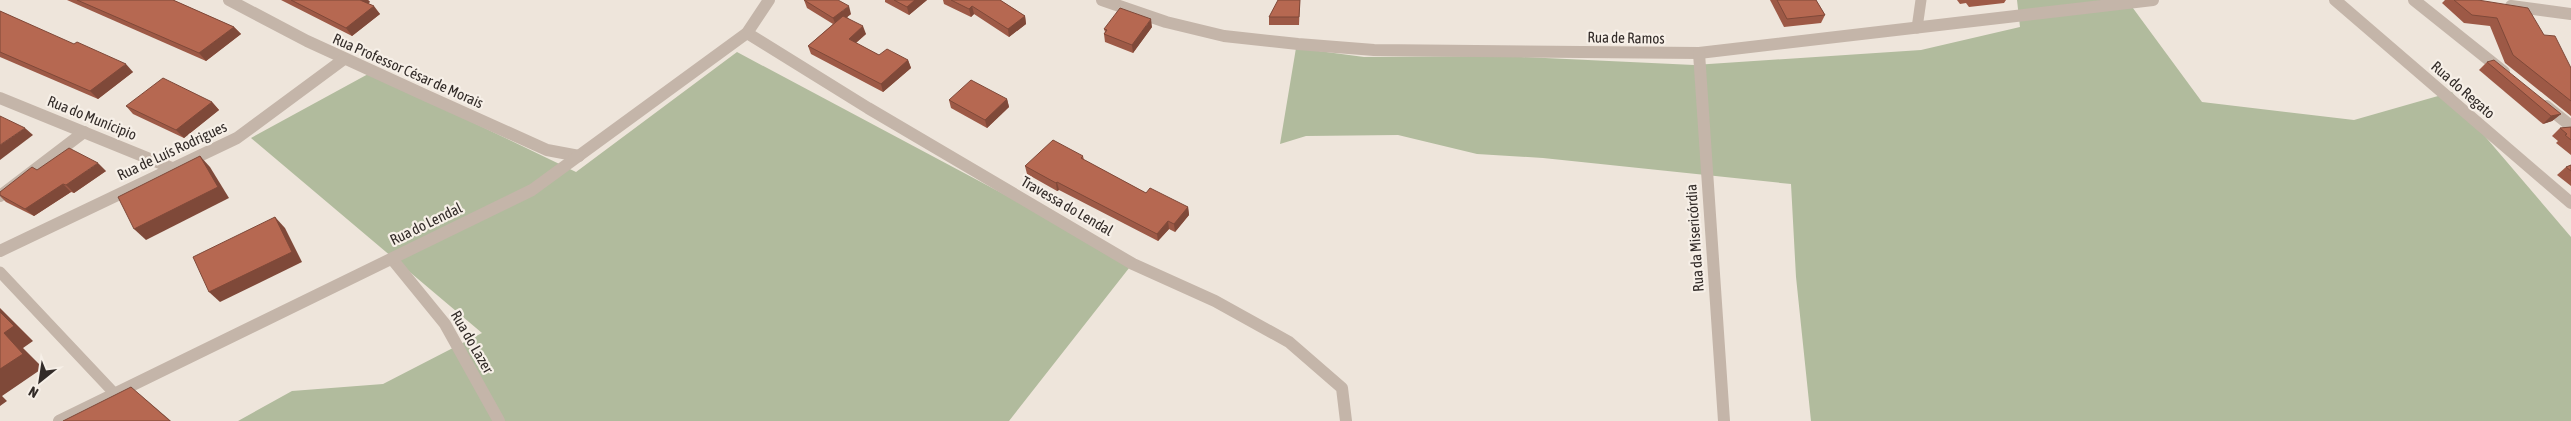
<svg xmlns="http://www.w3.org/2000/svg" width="2571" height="421" font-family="'Asap Condensed',sans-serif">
	<rect width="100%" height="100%" fill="#eee5db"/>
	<!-- green -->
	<g fill="#b1bb9d">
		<polygon points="2017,0 2127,0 2202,102 2354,120 2452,92 2477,127 2571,237 2571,421 1811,421 1796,277 1791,184 1543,158 1477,154 1398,135 1306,136 1280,144 1296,48 1364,57 1500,56 1694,65 1921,50 2020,27"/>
		<polygon points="737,52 1133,263 1009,421 238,421 292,391 383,384 482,333 251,138 370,73 576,172"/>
	</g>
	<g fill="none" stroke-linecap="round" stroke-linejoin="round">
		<!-- lane -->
		<g stroke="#c4b5a9" stroke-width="11">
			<polyline points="1917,28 1921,0"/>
			<polyline points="0,272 115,394"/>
		</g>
		<!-- street -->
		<g stroke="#c4b5a9" stroke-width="12">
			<polyline points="229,0 307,41 427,96 547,150 579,156"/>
			<polyline points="1102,0 1166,22 1224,36 1298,44 1374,50 1699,53 2153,0"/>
			<polyline points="2335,0 2571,203"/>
			<polyline points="2414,0 2504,72"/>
			<polyline points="2511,6 2571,14"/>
			<polyline points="747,33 868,108 1133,264 1215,301 1289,342 1342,388 1346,421"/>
			<polyline points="1699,53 1724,421"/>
			<polyline points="0,98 172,168"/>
			<polyline points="2546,106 2571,126"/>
			<polyline points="0,196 84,132"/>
			<polyline points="0,251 237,138 344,59"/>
			<polyline points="392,259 445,324 499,421"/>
			<polyline points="59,421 532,190 747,33 769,0"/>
		</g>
	</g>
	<!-- wall -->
	<g fill="#9d5946">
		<polygon points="67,0 173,0 234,27 241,34 206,61"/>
		<polygon points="281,0 368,0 370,2 368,3 380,14 352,36"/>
		<polygon points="804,0 851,14 847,17 866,34 856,43 879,55 908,60 911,68 883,92 811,54 808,46 833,24 807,8"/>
		<polygon points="885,0 927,0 909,15 885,2"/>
		<polygon points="943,0 1000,0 1025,16 1026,24 1009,37 974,14 971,17 944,4"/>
		<polygon points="1300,0 1299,25 1269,25 1269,17"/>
		<polygon points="1770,0 1816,0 1825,15 1821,23 1784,27"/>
		<polygon points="1957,0 2006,0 2004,3 1969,7 1966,3 1960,4"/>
		<polygon points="2445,0 2478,0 2544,35 2571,68 2571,116 2505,63 2490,26 2464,23 2442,3"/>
		<polygon points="0,11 133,72 98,99 0,57"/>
		<polygon points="1152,27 1133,53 1105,42 1104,34 1105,32 1104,29"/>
		<polygon points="2487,62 2561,114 2552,121 2543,124 2479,70"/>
		<polygon points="1007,99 1009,107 987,128 951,108 949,100"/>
		<polygon points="212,102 219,110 184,138 133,114 126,106"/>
		<polygon points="2571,127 2571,155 2556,143 2558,141 2552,136 2560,128"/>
		<polygon points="1083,156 1084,160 1146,193 1188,207 1189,215 1175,232 1169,229 1158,241 1059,190 1057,191 1027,174 1025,166"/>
		<polygon points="2571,165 2571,186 2557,175 2566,167"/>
		<polygon points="37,170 106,171 74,193 71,192 34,216 6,202 0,196 0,192"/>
	</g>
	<!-- shaded-wall -->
	<g fill="#7f4939">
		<polygon points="358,0 368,0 370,2 363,7"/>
		<polygon points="915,0 927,0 909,15 907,7"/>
		<polygon points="374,6 380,14 352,36 346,28"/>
		<polygon points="849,6 851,14 836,26 833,18"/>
		<polygon points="972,6 974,14 971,17 969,9"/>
		<polygon points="1025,16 1026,24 1009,37 1008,29"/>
		<polygon points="1151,19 1152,27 1133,53 1132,45"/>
		<polygon points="863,26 866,34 851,47 849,39"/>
		<polygon points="234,27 241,34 206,61 199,53"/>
		<polygon points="908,60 911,68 883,92 881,84"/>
		<polygon points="126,64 133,72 98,99 90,91"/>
		<polygon points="1007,99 1009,107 987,128 985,120"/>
		<polygon points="212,102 219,110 184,138 176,130"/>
		<polygon points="2561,114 2552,121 2543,124 2551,116"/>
		<polygon points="25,128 33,135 0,160 0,145"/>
		<polygon points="200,156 210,167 229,198 146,240 134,229"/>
		<polygon points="98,163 106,171 74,193 66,185"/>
		<polygon points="1057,182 1059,190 1057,191 1056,183"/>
		<polygon points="63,184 71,192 34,216 25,209"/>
		<polygon points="1188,207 1189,215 1175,232 1174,224"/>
		<polygon points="275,217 285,228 302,262 220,302 209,292"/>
		<polygon points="1168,221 1169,229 1158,241 1157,234"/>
		<polygon points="0,308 33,341 23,348 43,368 2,396 7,401 0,406"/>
		<polygon points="131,387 143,397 171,421 170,421"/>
	</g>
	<!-- building -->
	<g fill="#b66851" stroke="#7f4939">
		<polygon points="77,0 173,0 234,27 199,53"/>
		<polygon points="291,0 360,0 374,6 346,28"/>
		<polygon points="804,0 838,0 849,6 833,18"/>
		<polygon points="894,0 915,0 907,7"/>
		<polygon points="951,0 1000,0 1025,16 1008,29 972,6 969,9"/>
		<polygon points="1278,0 1300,0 1299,17 1269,17"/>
		<polygon points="1777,0 1816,0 1825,15 1787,19"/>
		<polygon points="2454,0 2478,0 2528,8 2544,35 2555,36 2571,68 2571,101 2513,55 2497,18 2472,15"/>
		<polygon points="1120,8 1151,19 1132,45 1104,34 1107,30 1104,29"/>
		<polygon points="0,11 74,44 77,42 126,64 90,91 0,52"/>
		<polygon points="843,16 863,26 849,39 879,55 887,49 908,60 881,84 808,46"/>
		<polygon points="2494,60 2561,114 2551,116 2487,62"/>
		<polygon points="163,78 212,102 176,130 126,106"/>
		<polygon points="971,80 1007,99 985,120 949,100"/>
		<polygon points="0,116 25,128 0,145"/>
		<polygon points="2571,127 2571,140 2565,135 2567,134 2560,128"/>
		<polygon points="1053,140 1083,156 1081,158 1146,193 1150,188 1188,207 1174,224 1168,221 1157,234 1057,182 1056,183 1025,166"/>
		<polygon points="69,148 98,163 66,185 63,184 25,209 0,195 0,192 32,167 37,170"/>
		<polygon points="200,156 218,187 134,229 118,197"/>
		<polygon points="2571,165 2571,171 2566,167"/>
		<polygon points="275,217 292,252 209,292 193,257"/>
		<polygon points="0,312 14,326 4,333 23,354 0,369"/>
		<polygon points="131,387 170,421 63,421"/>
	</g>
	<g text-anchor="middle" stroke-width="4.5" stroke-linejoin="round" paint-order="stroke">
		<!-- street labels -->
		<g font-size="15" fill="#322b28" stroke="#f6efe7">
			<text transform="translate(1626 38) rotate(1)" y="5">Rua de Ramos</text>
			<text transform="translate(408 71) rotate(24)" y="5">Rua Professor César de Morais</text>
			<text transform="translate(2463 90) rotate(41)" y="5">Rua do Regato</text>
			<text transform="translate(92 118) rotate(22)" y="5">Rua do Munícipio</text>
			<text transform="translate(172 151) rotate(-25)" y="5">Rua de Luís Rodrigues</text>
			<text transform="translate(1067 206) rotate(30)" y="5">Travessa do Lendal</text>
			<text transform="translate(426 224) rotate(-26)" y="5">Rua do Lendal</text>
			<text transform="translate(1695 238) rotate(-94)" y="5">Rua da Misericórdia</text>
			<text transform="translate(472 342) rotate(60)" y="5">Rua do Lazer</text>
		</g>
	</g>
	<!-- north arrow -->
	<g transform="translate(40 381) rotate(210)" stroke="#f6efe7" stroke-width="4" paint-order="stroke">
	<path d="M0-4L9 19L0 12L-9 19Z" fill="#322b28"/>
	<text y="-8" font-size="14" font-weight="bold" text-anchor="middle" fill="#322b28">N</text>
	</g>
</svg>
